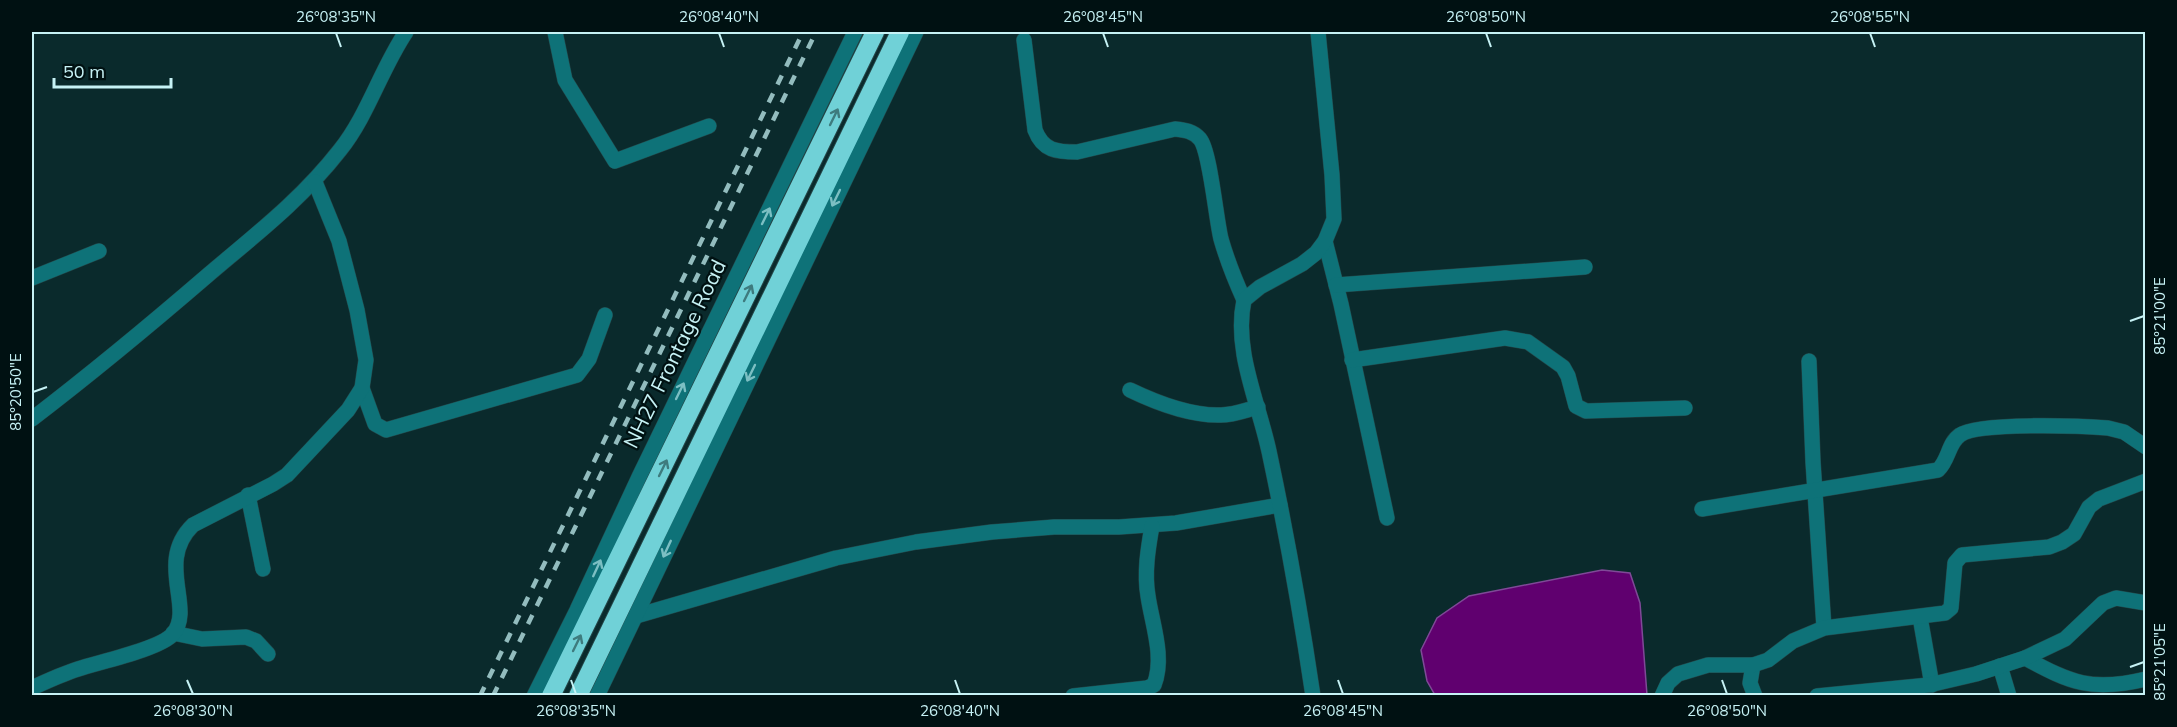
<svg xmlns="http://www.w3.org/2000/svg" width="2177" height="727" font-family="Mulish,sans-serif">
	<rect width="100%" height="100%" fill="#0a2a2c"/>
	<!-- water -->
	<polygon fill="#60006f" stroke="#7f4997" stroke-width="1.5" points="1602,570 1630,573 1640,603 1647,695 1435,695 1427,681 1421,650 1437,618 1469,596"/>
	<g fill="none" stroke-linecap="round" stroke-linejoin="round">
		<!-- minor casing -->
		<g stroke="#244648" stroke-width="16">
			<g id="minor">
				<polyline points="555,32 565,80 615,161 709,126"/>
				<path d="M 1024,40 L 1035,130 C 1043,151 1057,152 1077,152 L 1175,129 C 1185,130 1193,131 1200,139 C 1210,151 1216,219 1221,239 C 1227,260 1235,280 1244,300"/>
				<polyline points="1325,241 1341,304 1387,518"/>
				<polyline points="32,278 99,251"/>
				<polyline points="1336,285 1585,267"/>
				<polyline points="1352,360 1505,338 1528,342 1563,367 1568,376 1576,406 1586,411 1685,408"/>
				<polyline points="1809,361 1813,462 1824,628"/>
				<polyline points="362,388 375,424 386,430 577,375 589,359 605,315"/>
				<path d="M 1130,390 C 1157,403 1191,416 1221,415 C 1234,415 1246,410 1258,407"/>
				<path d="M 32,419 C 92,373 150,325 208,275 C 255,235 301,200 340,150 C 368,115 381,69 406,32"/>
				<polyline points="248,495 263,569"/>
				<path d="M 1702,509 L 1938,470 C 1949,460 1948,443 1960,435 C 1978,422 2081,426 2108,428 L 2124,432 L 2146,447"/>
				<polyline points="636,616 836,558 916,542 992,532 1054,527 1119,527 1176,523 1280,505"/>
				<polyline points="1920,617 1932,685"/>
				<polyline points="173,633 202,639 246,637 256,641 268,654"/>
				<path d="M 2025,658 C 2071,683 2092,692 2146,679"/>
				<polyline points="1753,665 1750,683 1755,696"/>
				<polyline points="2000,666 2009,696"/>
				<path d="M 32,688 C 47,681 62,674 78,669 C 99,662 160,649 173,634 C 195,608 155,562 193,525 L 273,484 L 287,475 L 348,410 L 362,388 L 366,360 L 357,310 L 339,241 L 315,182"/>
				<polyline points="534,696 577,610 639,477 855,32"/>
				<polyline points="597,696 916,32"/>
				<path d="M 1073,696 L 1147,688 L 1154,685 C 1165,657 1152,624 1148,596 C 1144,573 1148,549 1152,526"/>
				<path d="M 1313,696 C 1301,615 1287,536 1270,456 C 1260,405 1233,352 1244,300 L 1260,287 L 1302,264 L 1316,253 L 1325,241 L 1334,219 L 1332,175 L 1318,32"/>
				<polyline points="1662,696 1668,683 1678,674 1708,665 1753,665 1768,660 1793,641 1824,628 1945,613 1951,608 1955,563 1962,555 2049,547 2062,542 2074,534 2089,507 2099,499 2146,481"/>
				<polyline points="1817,696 1929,685 1976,674 2025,658 2065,639 2103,603 2116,598 2146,603"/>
			</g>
		</g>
		<!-- highway casing -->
		<g stroke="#244648" stroke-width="20">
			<g id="highway">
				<polyline points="551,696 875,32"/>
				<polyline points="578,696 900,32"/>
			</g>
		</g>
		<!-- minor -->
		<use href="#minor" stroke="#0e7278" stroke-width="15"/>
		<!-- highway -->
		<use href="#highway" stroke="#70d1d7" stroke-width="18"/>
		<!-- rail -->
		<g stroke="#93bcbe" stroke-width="4.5" stroke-dasharray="10 10" stroke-linecap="butt">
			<polyline points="480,696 803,32"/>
			<polyline points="493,696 816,32"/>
		</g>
	</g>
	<!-- one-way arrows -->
	<defs><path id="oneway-shaft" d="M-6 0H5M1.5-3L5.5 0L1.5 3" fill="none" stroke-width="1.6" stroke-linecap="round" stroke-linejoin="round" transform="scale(1.5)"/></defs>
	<g stroke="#3e7b7e">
		<use href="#oneway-shaft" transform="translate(834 117) rotate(-64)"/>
		<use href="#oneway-shaft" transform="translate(748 293) rotate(-64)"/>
		<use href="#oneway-shaft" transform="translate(663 468) rotate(-64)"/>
		<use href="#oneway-shaft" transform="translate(577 643) rotate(-64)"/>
	</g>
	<g stroke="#7cbfc3">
		<use href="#oneway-shaft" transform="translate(836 198) rotate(116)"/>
		<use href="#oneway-shaft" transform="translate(766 216) rotate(-64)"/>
		<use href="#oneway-shaft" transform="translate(751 373) rotate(116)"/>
		<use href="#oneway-shaft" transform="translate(680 391) rotate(-64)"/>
		<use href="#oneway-shaft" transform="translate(667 549) rotate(115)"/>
		<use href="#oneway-shaft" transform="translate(597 568) rotate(-65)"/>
	</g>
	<!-- ticks -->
	<path fill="none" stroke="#c6f2f5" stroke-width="2" d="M 336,33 L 341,47M 719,33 L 724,47M 1103,33 L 1108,47M 1486,33 L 1491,47M 1870,33 L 1875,47M 2130,321 L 2144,316M 33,392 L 47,387M 2130,667 L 2144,662M 187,680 L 193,694M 571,680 L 576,694M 955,680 L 960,694M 1338,680 L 1343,694M 1722,680 L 1727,694"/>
	<g text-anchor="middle" stroke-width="4.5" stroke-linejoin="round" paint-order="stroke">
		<!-- street labels -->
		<g font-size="21" fill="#c6f2f5" stroke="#001112">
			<text transform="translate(675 354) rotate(-64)" y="7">NH27 Frontage Road</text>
		</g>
	</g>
	<!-- border -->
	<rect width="2177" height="727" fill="none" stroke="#001112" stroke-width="66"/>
	<!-- scale -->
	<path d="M54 78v9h117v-9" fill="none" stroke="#c6f2f5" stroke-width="3"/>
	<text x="63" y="78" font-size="18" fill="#c6f2f5" stroke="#001112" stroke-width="4.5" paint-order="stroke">50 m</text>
	<rect x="33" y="33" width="2111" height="661" fill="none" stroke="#c6f2f5" stroke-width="2"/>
	<g font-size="15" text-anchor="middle" fill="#c6f2f5">
		<text x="336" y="22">26°08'35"N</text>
		<text x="719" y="22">26°08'40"N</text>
		<text x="1103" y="22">26°08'45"N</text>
		<text x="1486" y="22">26°08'50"N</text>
		<text x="1870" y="22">26°08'55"N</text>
		<text transform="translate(2160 316) rotate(-90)" y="5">85°21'00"E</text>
		<text transform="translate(16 392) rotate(-90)" y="5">85°20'50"E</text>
		<text transform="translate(2160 662) rotate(-90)" y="5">85°21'05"E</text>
		<text x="193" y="716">26°08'30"N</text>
		<text x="576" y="716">26°08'35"N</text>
		<text x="960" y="716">26°08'40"N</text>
		<text x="1343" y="716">26°08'45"N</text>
		<text x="1727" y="716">26°08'50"N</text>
	</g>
</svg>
